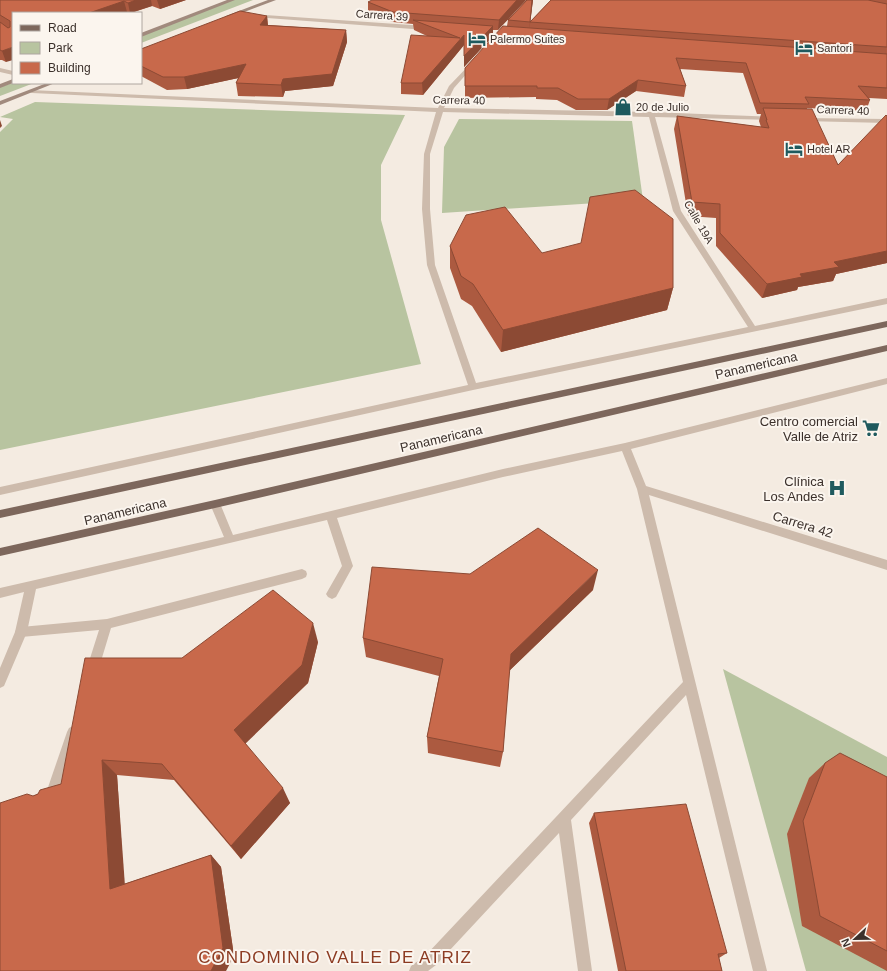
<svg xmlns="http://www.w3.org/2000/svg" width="887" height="971" font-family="Helvetica,sans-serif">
	<rect width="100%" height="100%" fill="#f4ebe1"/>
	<!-- green -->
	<g fill="#b8c4a0">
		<polygon points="232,0 253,0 141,43 141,34"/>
		<polygon points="13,83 34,83 0,96 0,87"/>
		<polygon points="35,102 405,115 381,165 381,220 421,364 0,450 0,132 13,119 0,117"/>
		<polygon points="459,119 632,121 643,200 442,213 444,147"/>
		<polygon points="723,669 887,757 887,971 806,971"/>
	</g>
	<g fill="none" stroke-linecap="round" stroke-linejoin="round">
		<!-- lane -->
		<g fill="#cdbbac" fill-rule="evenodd">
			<polygon points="0,68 13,71 13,75 0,72"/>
			<polygon points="302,569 306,571 307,574 306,577 302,579 111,628 98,671 96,675 92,676 88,675 86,671 99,630 21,637 17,636 15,632 17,628 21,627 107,619"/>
			<polygon points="73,726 77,728 79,732 58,799 56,804 51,806 46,804 44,799 67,732 69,728"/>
		</g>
		<!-- street -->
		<g fill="#cdbbac" fill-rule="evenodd">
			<polygon points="251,14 426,26 429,28 426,30 253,17 251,16"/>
			<path d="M 474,60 L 477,62 L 454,88 L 444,108 L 651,112 L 775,117 L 776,118 L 773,120 L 655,117 L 681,211 L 755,326 L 887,298 L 887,304 L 473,390 L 0,495 L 0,487 L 468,385 L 427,265 L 422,209 L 424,154 L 436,112 L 32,93 L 30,92 L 30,90 L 438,108 L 449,86 ZM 443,112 L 649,117 L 673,211 L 748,327 L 476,383 L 435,265 L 430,209 L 430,154 Z"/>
			<polygon points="801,118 887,119 887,123 803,121 801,120"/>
			<polygon points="887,378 887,384 631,449 646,486 887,560 887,570 649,495 767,971 753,971 686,695 571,820 592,971 578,971 559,833 436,965 428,971 409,971 411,966 426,955 683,682 637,489 622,451 503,477 337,518 353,566 336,597 332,599 328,597 326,594 342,566 327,520 36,589 27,632 4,686 0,688 0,668 15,632 24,592 0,598 0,588 224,537 210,504 211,501 219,501 233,535 503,469 625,443"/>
		</g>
		<!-- secondary -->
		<g fill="#a18a7d" fill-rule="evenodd">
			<polygon points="227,0 235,0 141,37 141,33"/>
			<polygon points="268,0 276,0 231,17 226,16"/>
			<polygon points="13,79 13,83 0,88 0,84"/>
			<polygon points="47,83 55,83 0,105 0,101"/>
		</g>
		<!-- primary -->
		<g fill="#7d675c" fill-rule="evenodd">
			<polygon points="887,321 887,327 0,518 0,510"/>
			<polygon points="887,345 887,351 215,508 0,556 0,548 215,500"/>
		</g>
	</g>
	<!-- wall -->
	<g fill="#ac5a40">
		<polygon points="0,0 186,0 160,9 152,6 131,13 127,12 123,13 13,13 6,62 2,60 0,60"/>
		<polygon points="526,0 498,30 493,30 493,36 464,67 464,45 423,95 401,94 401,83 427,36 414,30 413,24 393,22 368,13 368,2"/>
		<polygon points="527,0 533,0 530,22 551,0 887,0 887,99 869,98 870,100 866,111 807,108 807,109 838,165 887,116 887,263 836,274 833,281 798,287 797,290 762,298 716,246 716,218 688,216 674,129 677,116 761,127 759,121 761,114 757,114 743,73 680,69 686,86 684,97 636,91 607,110 576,110 557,100 536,99 536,97 465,98 465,68 507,26 508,20"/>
		<polygon points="267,16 268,25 346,30 347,42 333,86 285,91 283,97 238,96 236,83 238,78 187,89 167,90 141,76 141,49"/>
		<polygon points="450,246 542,253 673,288 667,310 501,352 472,306 461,299 450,268"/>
		<polygon points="593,590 509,671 503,752 500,767 428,753 427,737 439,676 366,657 363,638"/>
		<polygon points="318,642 308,683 245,743 290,803 241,859 174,780 117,775 124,884 211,855 221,867 234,956 0,971 33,796 61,784 182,658"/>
		<polygon points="825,763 887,777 887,971 802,926 787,834 809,778"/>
		<polygon points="594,813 727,953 719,958 722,971 618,971 589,823"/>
	</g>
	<!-- shaded-wall -->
	<g fill="#8c4a34">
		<polygon points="136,0 151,0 152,6 130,13 128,3"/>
		<polygon points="157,0 186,0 160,9"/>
		<polygon points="517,0 526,0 498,30 499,20"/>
		<polygon points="532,0 533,0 529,32 530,22"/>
		<polygon points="124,1 127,12 123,13 89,13"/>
		<polygon points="267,16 268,28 260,25"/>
		<polygon points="493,26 493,36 464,67 464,56"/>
		<polygon points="346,30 347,42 333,86 285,91 283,97 281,85 283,79"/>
		<polygon points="464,35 464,45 423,95 422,83"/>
		<polygon points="13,47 13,60 6,62 2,51"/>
		<polygon points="246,64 248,76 187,89 184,77"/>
		<polygon points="638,80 636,91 607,110 609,99"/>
		<polygon points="0,120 2,126 0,128"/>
		<polygon points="887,251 887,263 836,274 833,281 798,287 797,290 762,298 767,284 800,274 834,262"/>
		<polygon points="673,288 667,310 501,352 503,330"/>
		<polygon points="598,570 593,590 508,672 511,654"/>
		<polygon points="313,623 318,642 308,683 243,746 234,730"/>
		<polygon points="102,760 117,775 126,900 110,889"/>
		<polygon points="283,788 290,803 241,859 231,846"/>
		<polygon points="211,855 221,867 234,956 226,971 211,971"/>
	</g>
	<!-- building -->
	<g fill="#c8694b" stroke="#8c4a34">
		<polygon points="0,0 136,0 128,3 124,1 89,13 13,13 13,47 2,51 0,50 0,22 8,28 10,27 10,21 0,15"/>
		<polygon points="372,0 517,0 499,20 393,12 368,2"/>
		<polygon points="527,0 532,0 530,22 508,20"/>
		<polygon points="551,0 868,0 887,4 887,47 530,22"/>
		<polygon points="240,11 267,16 260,25 346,30 332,74 283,79 281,85 236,83 246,64 184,77 163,77 141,66 141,49"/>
		<polygon points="413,20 493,26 464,56 464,35 422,83 401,83 411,35 460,38"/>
		<polygon points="503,26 887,54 887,88 858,86 870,100 805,97 809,104 760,103 746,63 676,58 686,86 638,80 609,99 578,99 558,88 537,88 537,86 465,86 465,68"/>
		<polygon points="763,108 812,109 838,165 886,115 887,116 887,251 834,262 839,267 800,274 802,277 767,284 720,233 720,204 692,202 677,116 769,128 766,120 767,120"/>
		<polygon points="635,190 673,219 673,288 503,330 473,284 461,276 450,246 466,215 505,207 542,253 581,243 590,197"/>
		<polygon points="538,528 598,570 511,654 503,752 427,737 443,659 363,638 372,567 470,574"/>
		<polygon points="273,590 313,623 302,665 234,730 283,788 231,846 162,764 102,760 110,889 211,855 223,948 211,971 0,971 0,803 27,794 33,796 38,794 40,790 61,784 85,658 182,658"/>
		<polygon points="840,753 887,777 887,951 820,916 803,821 825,763"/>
		<polygon points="686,804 727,953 718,954 722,971 626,971 594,813"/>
	</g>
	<!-- icons -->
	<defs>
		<g id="hotel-bare" transform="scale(1.38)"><path d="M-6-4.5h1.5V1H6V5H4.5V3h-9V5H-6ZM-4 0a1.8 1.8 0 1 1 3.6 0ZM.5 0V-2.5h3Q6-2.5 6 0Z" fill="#1f5a5e" stroke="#fbf5ee" stroke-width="2.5" paint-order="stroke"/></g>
		<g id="shop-bare" transform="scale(1.38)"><path d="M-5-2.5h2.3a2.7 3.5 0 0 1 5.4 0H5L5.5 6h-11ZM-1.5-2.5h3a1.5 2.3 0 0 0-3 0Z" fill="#1f5a5e" stroke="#fbf5ee" stroke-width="2.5" paint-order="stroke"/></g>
		<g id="supermarket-bare" transform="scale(1.38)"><path d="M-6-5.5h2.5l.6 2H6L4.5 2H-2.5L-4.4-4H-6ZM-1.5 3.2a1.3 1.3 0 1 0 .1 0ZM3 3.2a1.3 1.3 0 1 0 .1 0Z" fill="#1f5a5e" stroke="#fbf5ee" stroke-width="2.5" paint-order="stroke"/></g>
		<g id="hospital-bare" transform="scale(1.38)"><path d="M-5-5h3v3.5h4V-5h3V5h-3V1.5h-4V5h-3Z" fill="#1f5a5e" stroke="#fbf5ee" stroke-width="2.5" paint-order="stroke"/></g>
	</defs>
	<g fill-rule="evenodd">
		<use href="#hotel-bare" x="477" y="39"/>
		<use href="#hotel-bare" x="804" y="48"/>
		<use href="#shop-bare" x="623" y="107"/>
		<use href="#hotel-bare" x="794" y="149"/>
		<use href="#supermarket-bare" x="871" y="428"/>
		<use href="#hospital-bare" x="837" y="488"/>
	</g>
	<g text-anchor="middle" stroke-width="4" stroke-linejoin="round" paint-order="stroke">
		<!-- far-street labels -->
		<g font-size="11" fill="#3b302b" stroke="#fbf5ee">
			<text transform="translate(382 15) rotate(4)" y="4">Carrera 39</text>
			<text transform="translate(459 100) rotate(1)" y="4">Carrera 40</text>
			<text transform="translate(843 110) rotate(2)" y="4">Carrera 40</text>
			<text transform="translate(699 222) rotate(60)" y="4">Calle 19A</text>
		</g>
		<!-- far-poi labels -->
		<g font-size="11" fill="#3b302b" stroke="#fbf5ee" text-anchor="start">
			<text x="490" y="43">Palermo Suites</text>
			<text x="817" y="52">Santori</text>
			<text x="636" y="111">20 de Julio</text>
			<text x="807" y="153">Hotel AR</text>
		</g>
		<!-- street labels -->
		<g font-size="13" fill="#3b302b" stroke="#fbf5ee">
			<text transform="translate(756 365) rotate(-13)" y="5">Panamericana</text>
			<text transform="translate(441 438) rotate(-13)" y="5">Panamericana</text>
			<text transform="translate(125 511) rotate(-13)" y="5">Panamericana</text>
			<text transform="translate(803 524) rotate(17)" y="5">Carrera 42</text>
		</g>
		<!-- poi labels -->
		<g font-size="13" fill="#3b302b" stroke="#fbf5ee" text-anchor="end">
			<text x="858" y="426">Centro comercial<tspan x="858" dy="15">Valle de Atriz</tspan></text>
			<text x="824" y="486">Clínica<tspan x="824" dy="15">Los Andes</tspan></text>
		</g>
		<!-- near-neighbourhood labels -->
		<g font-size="17" letter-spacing="1" fill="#8c3b22" stroke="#fbf5ee">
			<text x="335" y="963">CONDOMINIO VALLE DE ATRIZ</text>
		</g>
	</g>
	<!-- legend -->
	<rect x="12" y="12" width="130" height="72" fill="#fbf5ee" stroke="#aea6a0"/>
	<rect x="20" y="25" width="20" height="6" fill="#7d675c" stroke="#aea6a0"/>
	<text x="48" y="32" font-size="12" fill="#3b302b">Road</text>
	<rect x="20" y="42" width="20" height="12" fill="#b8c4a0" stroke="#aea6a0"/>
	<text x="48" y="52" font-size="12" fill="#3b302b">Park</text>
	<rect x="20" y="62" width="20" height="12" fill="#c8694b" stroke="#aea6a0"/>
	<text x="48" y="72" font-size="12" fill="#3b302b">Building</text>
	<!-- north arrow -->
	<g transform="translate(855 939) rotate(248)" stroke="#fbf5ee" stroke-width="3" paint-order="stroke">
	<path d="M0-3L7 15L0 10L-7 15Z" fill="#3b302b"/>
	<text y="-6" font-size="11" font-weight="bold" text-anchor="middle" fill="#3b302b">N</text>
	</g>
</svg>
